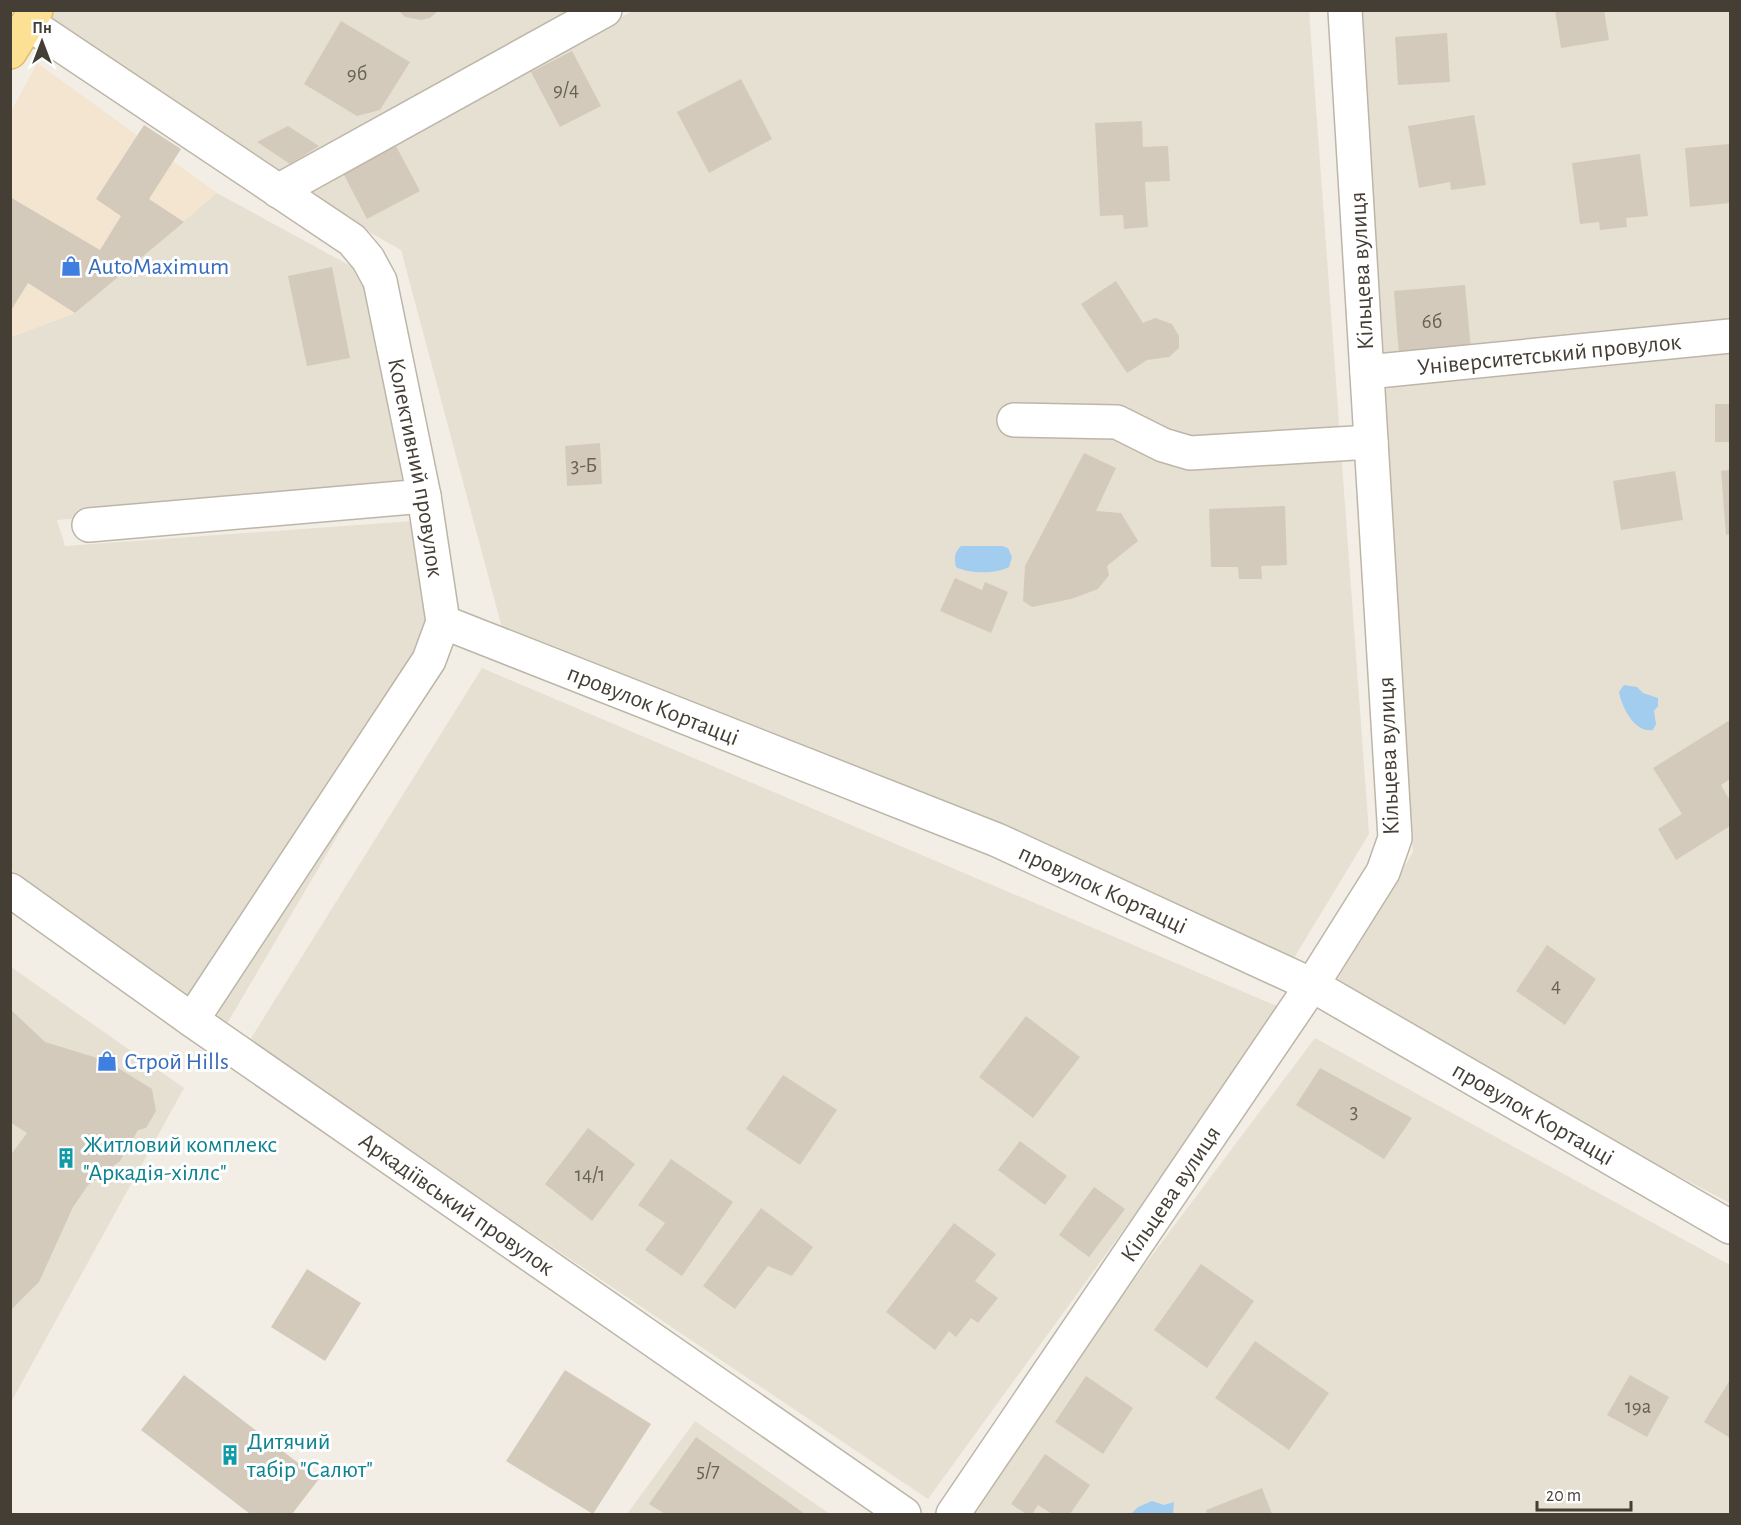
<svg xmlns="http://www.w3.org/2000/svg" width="1741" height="1525" font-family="'Alegreya Sans',sans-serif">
	<rect width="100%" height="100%" fill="#f2eee5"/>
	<!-- residential -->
	<g fill="#e6e0d3">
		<polygon points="56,10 592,11 292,179 47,24"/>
		<polygon points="633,11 1309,11 1369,834 1288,968 505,639 401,250 291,188"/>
		<polygon points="1348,11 1730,11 1730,1203 1329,993 1413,852"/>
		<polygon points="217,193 369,276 407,490 57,520 65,546 427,520 451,643 225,1027 11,870 11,337 75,313"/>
		<polygon points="482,668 1284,1009 928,1499 248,1043"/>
		<polygon points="11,967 184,1088 11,1402"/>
		<polygon points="1315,1038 1730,1265 1730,1514 958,1514"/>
		<polygon points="695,1421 830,1514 627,1514"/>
	</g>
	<!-- commercial -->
	<polygon fill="#f4e5d0" points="37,63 217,193 75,313 11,337 11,112"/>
	<!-- water -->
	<g fill="#a2cdee">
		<path d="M 961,546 L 1002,546 L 1008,548 L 1012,557 L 1009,567 C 996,574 969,574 956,567 C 954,558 954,553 961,546 Z"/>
		<path d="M 1624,685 L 1637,687 L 1643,693 L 1658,698 L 1658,706 L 1654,711 L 1656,724 L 1653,730 C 1634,733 1622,707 1619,692 Z"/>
		<polygon points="1152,1501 1164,1505 1174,1502 1173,1514 1131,1514 1138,1507"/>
	</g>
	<!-- building -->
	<g fill="#d3cabb">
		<polygon points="398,10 439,10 430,18 421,20 405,17"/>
		<polygon points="1555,10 1604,10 1609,40 1561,48"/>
		<polygon points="341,21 410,62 380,110 357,116 304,84"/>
		<polygon points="1447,33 1450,82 1398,85 1395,37"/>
		<polygon points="572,51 601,106 560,127 531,72"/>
		<polygon points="741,79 772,139 709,173 677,112"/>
		<polygon points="1474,115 1486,185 1451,190 1450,182 1419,188 1408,126"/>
		<polygon points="1142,121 1143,147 1168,146 1170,181 1145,182 1148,227 1124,229 1123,215 1100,216 1095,123"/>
		<polygon points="144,125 181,149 149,199 184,222 75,313 28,283 10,312 10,197 100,250 121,216 96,199"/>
		<polygon points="288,126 319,146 290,164 257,142"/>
		<polygon points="1730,144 1730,203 1690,207 1685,148"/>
		<polygon points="396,146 420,191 367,219 343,173"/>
		<polygon points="1640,154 1648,216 1626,218 1627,227 1600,230 1599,222 1580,224 1572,163"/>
		<polygon points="332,267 350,358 307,366 288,276"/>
		<polygon points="1116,281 1143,323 1155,318 1172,324 1179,336 1179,348 1169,357 1147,360 1127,373 1081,304"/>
		<polygon points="1465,285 1471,350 1399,356 1394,291"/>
		<rect x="1715" y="404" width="15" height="38"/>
		<polygon points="600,443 602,484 567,486 565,446"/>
		<polygon points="1084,453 1116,468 1096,511 1121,513 1138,541 1107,566 1109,575 1098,589 1071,599 1032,607 1023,601 1025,566"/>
		<polygon points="1730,470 1730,534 1726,535 1721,471"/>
		<polygon points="1675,471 1683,520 1621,530 1613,481"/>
		<polygon points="1285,506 1287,565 1261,566 1262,579 1239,579 1238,567 1211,567 1209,509"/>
		<polygon points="955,578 982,590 985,582 1008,592 991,633 940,611"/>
		<polygon points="1730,720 1730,779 1721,785 1730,801 1730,826 1676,860 1658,829 1682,814 1653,768"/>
		<polygon points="1547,945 1596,979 1565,1025 1516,991"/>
		<polygon points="10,1009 45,1042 107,1061 152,1089 156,1111 146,1128 138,1130 120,1161 88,1185 73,1207 39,1282 10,1311 10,1156 27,1133 10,1122"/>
		<polygon points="1026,1016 1080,1057 1033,1118 979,1077"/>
		<polygon points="1320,1068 1412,1118 1384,1159 1296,1105"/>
		<polygon points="783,1075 837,1110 800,1165 746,1129"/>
		<polygon points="588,1128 635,1164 592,1221 545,1184"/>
		<polygon points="1020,1141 1067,1176 1045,1205 998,1170"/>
		<polygon points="671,1159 733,1202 682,1276 645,1250 665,1223 638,1205"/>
		<polygon points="1094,1187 1125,1209 1089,1257 1059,1235"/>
		<polygon points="761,1208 813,1247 792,1276 768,1266 735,1309 703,1286"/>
		<polygon points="954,1223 996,1254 975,1281 998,1298 978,1323 971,1318 956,1337 949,1331 935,1350 886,1312"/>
		<polygon points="1201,1264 1254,1301 1207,1368 1154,1330"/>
		<polygon points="307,1269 361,1303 325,1361 271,1327"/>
		<polygon points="1255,1341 1329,1393 1289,1450 1215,1398"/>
		<polygon points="565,1370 651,1424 593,1514 506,1461"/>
		<polygon points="184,1375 319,1479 292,1514 250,1514 141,1430"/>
		<polygon points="1630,1375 1669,1397 1647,1437 1607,1415"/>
		<polygon points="1086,1376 1133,1408 1103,1454 1055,1422"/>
		<polygon points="1730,1380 1730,1438 1704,1422"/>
		<polygon points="696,1437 805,1514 665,1514 649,1504"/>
		<polygon points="1045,1454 1090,1485 1070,1514 1052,1514 1038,1505 1032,1514 1026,1514 1011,1504"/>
		<polygon points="1262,1488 1272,1514 1207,1514 1206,1510"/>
	</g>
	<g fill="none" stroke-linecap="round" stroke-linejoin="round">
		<!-- minor casing -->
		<g stroke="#bdb6a8" stroke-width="36">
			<g id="minor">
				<path id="s1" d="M 28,23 L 352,240 L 368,259 L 380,281 L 424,496 L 443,622 L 429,660 L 192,1020"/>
				<polyline points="278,191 605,10"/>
				<path id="s2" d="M 1367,372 L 1730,336"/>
				<polyline points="1014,420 1117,422 1163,445 1190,453 1371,442"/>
				<polyline points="89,525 424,496"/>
				<path id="s3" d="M 443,622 L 997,840 L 1312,985 L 1730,1227"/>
				<path id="s4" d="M 10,890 L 192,1020 L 904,1514"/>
				<path id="s5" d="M 953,1514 L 1312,985 L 1383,872 L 1395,838 L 1345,10"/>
			</g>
		</g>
		<!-- major casing -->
		<g stroke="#e0bd65" stroke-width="36">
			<polyline id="major" points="10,52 36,10"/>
		</g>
		<!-- minor -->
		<use href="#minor" stroke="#fff" stroke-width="33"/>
		<!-- major -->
		<use href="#major" stroke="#fce094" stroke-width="33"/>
	</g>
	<!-- icons -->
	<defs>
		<g id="shop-bare" transform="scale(1.62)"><path d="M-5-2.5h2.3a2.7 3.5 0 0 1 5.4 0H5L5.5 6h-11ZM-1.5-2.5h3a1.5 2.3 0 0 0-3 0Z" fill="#3f7fe0" stroke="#fff" stroke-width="2.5" paint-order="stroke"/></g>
		<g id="building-bare" transform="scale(1.62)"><path d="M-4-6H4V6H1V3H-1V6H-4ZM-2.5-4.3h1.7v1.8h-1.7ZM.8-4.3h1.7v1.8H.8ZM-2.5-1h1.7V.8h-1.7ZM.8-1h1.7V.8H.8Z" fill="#0f9aa8" stroke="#fff" stroke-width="2.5" paint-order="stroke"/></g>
	</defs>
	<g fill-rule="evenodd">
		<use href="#shop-bare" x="71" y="266"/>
		<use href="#shop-bare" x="107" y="1061"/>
		<use href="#building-bare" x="66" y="1158"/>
		<use href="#building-bare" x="230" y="1455"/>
	</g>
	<g text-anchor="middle" stroke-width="6" stroke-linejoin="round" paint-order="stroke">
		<!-- number labels -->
		<g font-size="21" fill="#686156">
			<text x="357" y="80">9б</text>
			<text x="566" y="96">9/4</text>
			<text x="1432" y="328">6б</text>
			<text x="584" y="472">3-Б</text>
			<text x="1556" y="992">4</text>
			<text x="1354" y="1118">3</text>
			<text x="590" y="1181">14/1</text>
			<text x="1638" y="1413">19а</text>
			<text x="708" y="1477">5/7</text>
		</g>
		<!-- shop labels -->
		<g font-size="24" fill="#366cbe" stroke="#fff" text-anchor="start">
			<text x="88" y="274">AutoMaximum</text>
			<text x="124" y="1069">Строй Hills</text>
		</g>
		<!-- street labels -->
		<g font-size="24" fill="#443e35" stroke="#fff">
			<text transform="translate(1361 271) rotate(-93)" y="8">Кільцева вулиця</text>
			<text dy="8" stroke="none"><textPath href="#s2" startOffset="183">Університетський провулок</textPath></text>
			<text dy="8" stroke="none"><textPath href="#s1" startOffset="630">Колективний провулок</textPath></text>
			<text dy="8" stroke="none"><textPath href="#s3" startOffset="226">провулок Кортацці</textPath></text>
			<text transform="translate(1388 756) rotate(-92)" y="8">Кільцева вулиця</text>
			<text dy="8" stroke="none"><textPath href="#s3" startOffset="712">провулок Кортацці</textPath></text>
			<text dy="8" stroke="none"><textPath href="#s3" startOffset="1198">провулок Кортацці</textPath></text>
			<text dy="8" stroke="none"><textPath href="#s5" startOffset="387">Кільцева вулиця</textPath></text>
			<text dy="8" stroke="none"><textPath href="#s4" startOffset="546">Аркадіївський провулок</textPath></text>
		</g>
		<!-- culture labels -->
		<g font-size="24" fill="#0d838f" stroke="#fff" text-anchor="start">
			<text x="83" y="1152">Житловий комплекс<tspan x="83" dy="28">"Аркадія-хіллс"</tspan></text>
			<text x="247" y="1449">Дитячий<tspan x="247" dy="28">табір "Салют"</tspan></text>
		</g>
	</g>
	<!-- border -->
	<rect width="1741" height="1525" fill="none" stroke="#443e35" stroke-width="24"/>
	<!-- north arrow -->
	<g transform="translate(42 42)" stroke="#ffffff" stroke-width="4.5" paint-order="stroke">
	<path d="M0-4.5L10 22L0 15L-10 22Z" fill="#443e35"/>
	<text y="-9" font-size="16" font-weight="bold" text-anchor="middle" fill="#443e35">Пн</text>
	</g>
	<!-- scale -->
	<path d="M1537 1501v9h94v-9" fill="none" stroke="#443e35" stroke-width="3"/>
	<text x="1546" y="1501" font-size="18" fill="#443e35" stroke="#ffffff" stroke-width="4.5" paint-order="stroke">20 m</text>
</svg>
